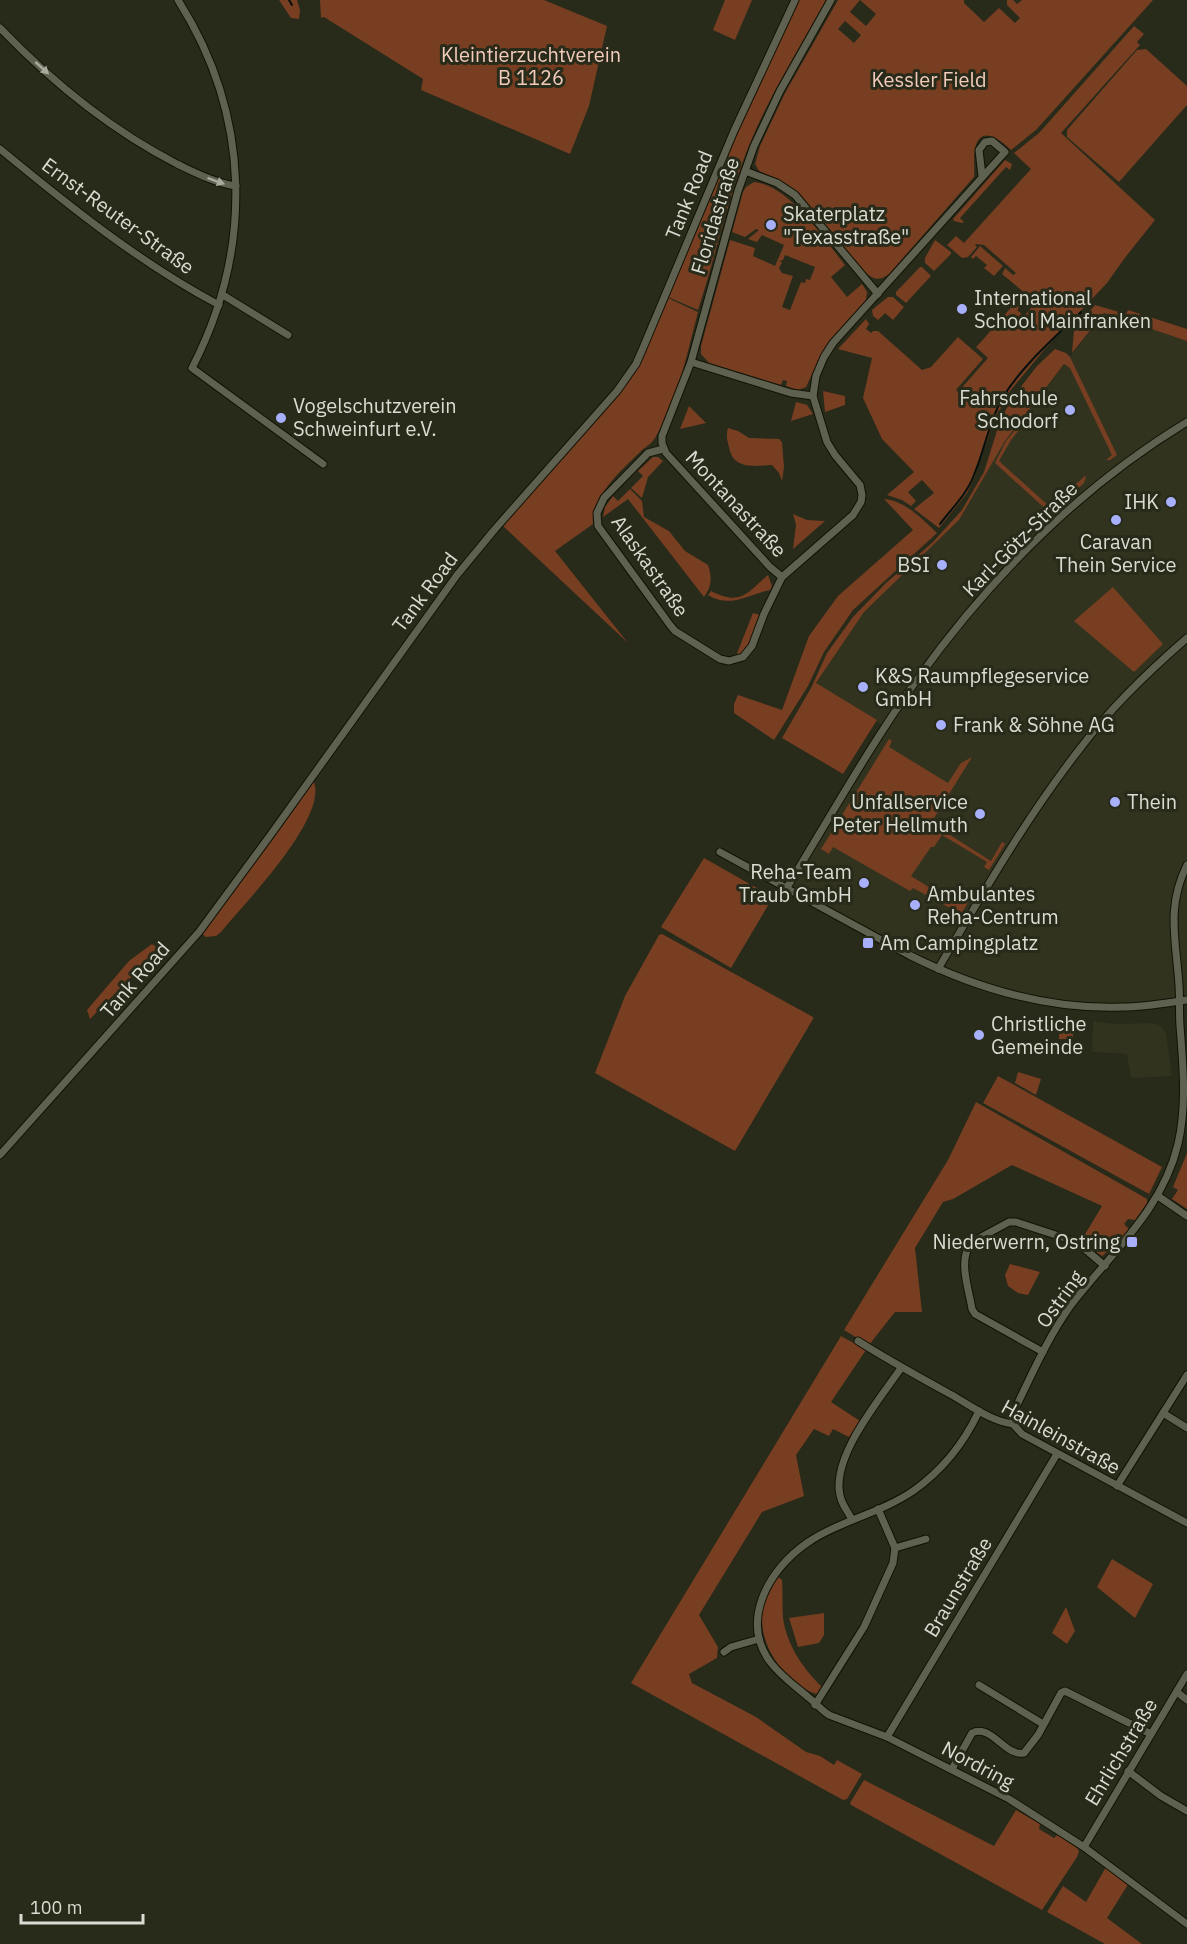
<svg xmlns="http://www.w3.org/2000/svg" width="1187" height="1944" font-family="'IBM Plex Sans',sans-serif">
	<rect width="100%" height="100%" fill="#282a1a"/>
	<!-- built -->
	<g fill="#31331e">
		<polygon points="1104,313 1187,341 1187,1000 1124,1007 1031,998 952,974 787,888 885,727 815,685 864,612 959,520 1005,441"/>
		<polygon points="1093,1021 1114,1024 1150,1023 1160,1025 1166,1033 1172,1076 1131,1078 1127,1054 1092,1052"/>
	</g>
	<!-- green -->
	<g fill="#773e21" fill-rule="evenodd">
		<polygon points="279,0 297,0 300,10 299,19 291,18"/>
		<polygon points="320,0 544,0 607,26 589,106 570,154 421,90 423,79 324,17 321,18"/>
		<polygon points="725,0 752,0 735,40 713,30"/>
		<path d="M 798,0 L 826,0 C 800,47 771,93 750,143 C 728,197 716,255 698,310 L 668,297 L 737,132 Z"/>
		<path d="M 838,0 L 964,0 L 964,3 L 984,22 L 999,8 L 1015,23 L 1020,18 L 1007,5 L 1007,0 L 1013,0 L 1017,4 L 1022,0 L 1153,0 L 1036,130 L 1011,150 C 1002,141 980,123 975,149 C 973,158 975,168 974,177 L 889,274 C 880,281 874,280 866,273 L 797,191 L 785,183 L 759,171 L 755,164 L 760,146 L 785,93 ZM 860,0 L 876,14 L 866,26 L 850,12 ZM 845,21 L 861,35 L 854,43 L 838,29 Z"/>
		<polygon points="1134,26 1144,34 1137,42 1140,45 1061,133 1155,220 1124,259 1107,283 1044,350 1010,391 993,423 975,476 967,493 939,528 914,509 934,493 922,480 908,492 916,501 911,506 902,500 887,495 914,472 882,439 863,398 872,358 838,349 866,319 869,324 866,329 871,333 873,331 878,331 922,370 931,367 958,337 983,359 956,390 958,392 988,358 976,347 980,343 1021,296 1022,305 1017,310 1024,316 1042,296 1035,290 1032,294 1026,294 1002,274 1005,268 1013,275 1016,273 984,245 976,244 975,245 977,247 968,257 962,258 947,245 956,236 964,243 1031,169 1014,153 1039,133"/>
		<polygon points="1146,49 1187,86 1187,105 1119,182 1067,137 1067,130 1137,50"/>
		<polygon points="1005,160 1012,164 1010,170 1006,167 960,218 964,222 962,223 954,221 953,219"/>
		<path d="M 754,182 C 789,185 824,239 845,265 L 831,277 L 847,297 L 862,284 L 867,292 L 866,300 L 825,347 L 806,387 L 798,390 L 786,386 L 787,381 L 783,380 L 781,385 L 709,363 L 701,354 L 701,346 L 730,240 L 755,248 L 753,256 L 775,266 L 784,245 L 762,235 L 757,242 L 748,239 L 759,230 L 756,229 L 745,237 L 732,232 L 743,192 L 746,187 ZM 785,255 L 815,267 L 810,280 L 806,279 L 805,283 L 801,282 L 790,310 L 782,307 L 793,276 L 782,273 L 779,268 L 782,262 L 779,261 L 783,260 Z"/>
		<polygon points="935,240 951,252 951,254 934,271 925,263 925,258"/>
		<polygon points="980,246 1003,266 994,276 984,268 987,265 976,256 973,259 971,257"/>
		<polygon points="920,267 922,267 931,276 906,303 896,295 896,292"/>
		<polygon points="888,297 893,297 904,307 893,320 885,313 878,320 873,316 872,310"/>
		<path d="M 668,298 L 698,312 C 687,354 678,400 655,438 C 652,443 647,446 642,450 C 624,468 590,497 593,524 L 555,551 L 628,643 L 503,526 L 630,380 L 646,349 Z"/>
		<polygon points="1095,305 1126,314 1128,310 1187,329 1187,341 1104,313 1072,353 1074,330"/>
		<polygon points="1055,349 1066,353 1070,357 1117,455 1110,460 1106,460 1112,455 1070,368 1064,364 1005,441 959,520 864,612 816,683 877,720 843,774 782,738 811,688 827,653 853,617 886,583 933,542 962,510 984,472 1000,421 1012,398 1037,366"/>
		<polygon points="823,391 845,396 845,405 825,412"/>
		<polygon points="796,402 807,405 813,414 791,421"/>
		<polygon points="689,406 706,423 680,429"/>
		<path d="M 728,428 L 738,431 L 749,438 L 779,439 L 782,442 L 784,467 L 782,481 L 779,473 L 772,465 C 754,466 733,470 729,447 C 727,440 726,434 728,428 Z"/>
		<polygon points="1017,428 1019,430 1011,440 999,461 1050,507 1085,476 1086,477 1084,483 1050,513 995,463 1006,441"/>
		<polygon points="653,457 658,457 663,461 648,477 642,498 631,488 643,476 638,471"/>
		<path d="M 630,489 L 642,501 L 644,517 L 669,531 L 685,551 L 708,565 C 712,576 712,587 704,597 L 628,499 L 603,517 L 605,507 L 613,496 L 618,501 Z"/>
		<path d="M 884,499 C 906,501 922,519 937,533 L 853,610 L 824,652 L 808,686 L 774,740 L 734,713 L 734,704 L 738,695 L 782,710 L 809,636 L 838,596 L 913,530 Z"/>
		<polygon points="793,514 807,520 825,521 793,549 796,525"/>
		<path d="M 768,575 L 772,586 L 770,590 C 749,594 730,609 708,595 L 711,591 C 741,606 746,594 768,575 Z"/>
		<polygon points="1113,587 1163,644 1134,672 1074,621"/>
		<path d="M 753,613 L 760,615 C 755,629 751,650 736,656 Z"/>
		<polygon points="889,739 892,741 889,747 948,783 961,763 972,757 931,823 991,861 1002,842 1005,844 989,870 984,867 987,862 942,835 934,847 931,847 911,876 951,901 955,896 960,896 958,899 962,902 964,898 969,901 961,914 913,888 910,891 833,847 829,854 821,849"/>
		<path d="M 313,780 C 331,815 244,904 221,932 L 216,936 L 206,937 L 201,933 Z"/>
		<polygon points="704,858 773,897 731,968 661,927"/>
		<polygon points="662,934 813,1017 813,1019 735,1151 595,1073 625,996 659,935"/>
		<polygon points="152,944 157,947 157,951 90,1019 87,1010 129,961"/>
		<polygon points="1059,1020 1073,1022 1073,1039 1059,1039"/>
		<polygon points="1018,1072 1041,1079 1036,1095 1015,1083"/>
		<polygon points="998,1076 1162,1167 1149,1194 983,1103"/>
		<polygon points="976,1102 1142,1196 1147,1199 1147,1203 1135,1220 1128,1219 1124,1224 1129,1229 1116,1245 1102,1256 1081,1241 1102,1206 1012,1165 953,1199 943,1202 915,1248 922,1312 895,1312 869,1345 844,1330 948,1160"/>
		<polygon points="1187,1153 1187,1209 1172,1199 1178,1190 1173,1187"/>
		<polygon points="1010,1264 1040,1272 1028,1295 1018,1293 1008,1286 1005,1275"/>
		<polygon points="841,1336 866,1350 831,1402 860,1421 849,1437 833,1429 829,1436 814,1429 796,1455 804,1496 762,1512 699,1615 718,1647 717,1658 689,1674 692,1683 756,1717 806,1752 820,1756 834,1765 837,1760 862,1774 847,1799 843,1800 631,1683"/>
		<polygon points="1112,1559 1153,1584 1135,1618 1097,1587"/>
		<path d="M 778,1577 L 782,1580 C 783,1593 782,1605 783,1618 C 787,1645 802,1667 821,1686 L 820,1692 L 816,1694 C 772,1677 742,1617 778,1577 Z"/>
		<polygon points="1066,1607 1075,1631 1067,1644 1052,1633"/>
		<polygon points="824,1613 824,1635 819,1643 798,1647 789,1618"/>
		<polygon points="864,1780 994,1846 1016,1810 1040,1824 1039,1829 1054,1838 1057,1835 1077,1848 1079,1851 1077,1857 1042,1910 851,1805 850,1803"/>
		<polygon points="1106,1867 1129,1883 1107,1918 1142,1944 1105,1944 1047,1912 1063,1886 1086,1902"/>
	</g>
	<g fill="none" stroke-linecap="round" stroke-linejoin="round">
		<!-- stream -->
		<g stroke="#05100e" stroke-width="2">
			<polyline points="289,0 292,5"/>
			<path d="M 940,524 C 952,508 967,494 974,475 C 985,449 989,421 1003,397 C 1023,365 1054,338 1081,312"/>
		</g>
		<!-- minor casing -->
		<g stroke="#111204" stroke-width="9">
			<g id="minor">
				<path d="M 178,0 C 251,115 254,248 192,368 L 323,464"/>
				<path d="M 0,28 C 51,81 111,130 177,164 C 196,173 215,183 236,186"/>
				<path d="M 0,149 C 69,206 140,263 219,305"/>
				<polyline points="745,171 777,183 795,195 878,294"/>
				<polyline points="223,295 288,335"/>
				<polyline points="691,362 791,393 813,396"/>
				<polyline points="663,449 648,453 604,498 597,513 598,526 670,625 675,631 720,659 729,661 743,657 752,646 764,614 782,577 853,515 861,502 862,495 860,485 835,455 827,442 813,396 816,376 824,357 833,343 1005,152 992,141 985,142 979,150 982,176"/>
				<polyline points="782,577 770,567 666,453 662,443 662,436 691,362 738,191 754,146 780,91 831,0"/>
				<path d="M 720,852 L 909,955 C 975,988 1048,1010 1123,1007 C 1144,1007 1166,1003 1187,1000"/>
				<path d="M 786,889 C 829,819 869,747 916,681 C 989,579 1080,487 1187,422"/>
				<path d="M 938,969 C 983,893 1027,816 1082,746 C 1112,706 1149,671 1187,638"/>
				<polyline points="0,1155 199,932 269,837 457,575 495,529 617,391 636,364 643,348 734,131 795,0"/>
				<polyline points="1158,1196 1187,1216"/>
				<path d="M 858,1341 C 888,1360 919,1377 950,1394 C 970,1405 990,1421 1013,1424 L 1022,1434 L 1187,1523"/>
				<path d="M 1043,1352 L 975,1314 L 972,1309 C 969,1289 957,1259 972,1242 L 1009,1222 L 1016,1222 L 1071,1240 L 1079,1244 L 1105,1266"/>
				<path d="M 979,1411 C 964,1443 943,1470 913,1491 C 881,1513 839,1521 807,1543 C 769,1569 739,1621 771,1663 C 782,1677 795,1686 808,1697 C 816,1703 820,1709 829,1715 L 887,1737 L 1009,1799 L 1084,1847 L 1187,1924"/>
				<polyline points="1163,1413 1187,1428"/>
				<path d="M 1013,1424 L 1012,1416 L 1015,1409 C 1032,1374 1048,1337 1071,1305 C 1111,1253 1162,1211 1178,1144 C 1187,1105 1183,1065 1180,1026 C 1179,1012 1180,999 1179,985 C 1176,940 1166,907 1187,865"/>
				<polyline points="1117,1486 1187,1375"/>
				<path d="M 852,1520 C 849,1513 843,1506 841,1499 C 828,1460 880,1399 901,1368"/>
				<polyline points="895,1548 926,1539"/>
				<polyline points="724,1652 731,1647 759,1639"/>
				<polyline points="979,1685 1043,1724"/>
				<polyline points="1177,1692 1187,1700"/>
				<polyline points="815,1705 864,1627 893,1563 895,1548 878,1509"/>
				<polyline points="887,1737 1057,1454"/>
				<path d="M 952,1769 L 972,1733 C 991,1723 1005,1757 1024,1753 L 1038,1735 L 1061,1693 L 1065,1691 L 1151,1734"/>
				<polyline points="1128,1771 1161,1796 1187,1811"/>
				<polyline points="1084,1847 1187,1674"/>
			</g>
		</g>
		<!-- minor -->
		<use href="#minor" stroke="#5f6150" stroke-width="7"/>
	</g>
	<!-- one-way arrows -->
	<defs><path id="oneway-solid" d="M-6-.8H1V-3.2L6.5 0L1 3.2V.8H-6Z" transform="scale(1.5)"/></defs>
	<g fill="#a9ab9e">
		<use href="#oneway-solid" transform="translate(42 68) rotate(42)"/>
		<use href="#oneway-solid" transform="translate(216 181) rotate(20)"/>
	</g>
	<!-- markers -->
	<g fill="#a8b0fc" stroke="#282a1a" stroke-width="2">
		<circle cx="771" cy="225" r="6"/>
		<circle cx="962" cy="309" r="6"/>
		<circle cx="1070" cy="410" r="6"/>
		<circle cx="281" cy="418" r="6"/>
		<circle cx="1171" cy="502" r="6"/>
		<circle cx="1116" cy="520" r="6"/>
		<circle cx="942" cy="565" r="6"/>
		<circle cx="863" cy="687" r="6"/>
		<circle cx="941" cy="725" r="6"/>
		<circle cx="1115" cy="802" r="6"/>
		<circle cx="980" cy="814" r="6"/>
		<circle cx="864" cy="883" r="6"/>
		<circle cx="915" cy="905" r="6"/>
		<rect x="862" y="937" width="12" height="12" rx="3"/>
		<circle cx="979" cy="1035" r="6"/>
		<rect x="1126" y="1236" width="12" height="12" rx="3"/>
	</g>
	<g text-anchor="middle" stroke-width="6" stroke-linejoin="round" paint-order="stroke">
		<!-- park labels -->
		<g font-size="20" fill="#f2cbba" stroke="#282a1a">
			<text x="531" y="62">Kleintierzuchtverein<tspan x="531" dy="23">B 1126</tspan></text>
			<text x="929" y="87">Kessler Field</text>
		</g>
		<!-- street labels -->
		<g font-size="20" fill="#dadcd2" stroke="#282a1a">
			<text transform="translate(689 195) rotate(-68)" y="7">Tank Road</text>
			<text transform="translate(118 216) rotate(36)" y="7">Ernst-Reuter-Straße</text>
			<text transform="translate(715 216) rotate(-73)" y="7">Floridastraße</text>
			<text transform="translate(736 504) rotate(47)" y="7">Montanastraße</text>
			<text transform="translate(1020 539) rotate(-45)" y="7">Karl-Götz-Straße</text>
			<text transform="translate(650 566) rotate(55)" y="7">Alaskastraße</text>
			<text transform="translate(425 592) rotate(-53)" y="7">Tank Road</text>
			<text transform="translate(135 980) rotate(-49)" y="7">Tank Road</text>
			<text transform="translate(1060 1299) rotate(-54)" y="7">Ostring</text>
			<text transform="translate(1061 1437) rotate(29)" y="7">Hainleinstraße</text>
			<text transform="translate(958 1587) rotate(-59)" y="7">Braunstraße</text>
			<text transform="translate(1121 1752) rotate(-59)" y="7">Ehrlichstraße</text>
			<text transform="translate(978 1765) rotate(28)" y="7">Nordring</text>
		</g>
		<!-- poi labels -->
		<g font-size="20" fill="#dadcd2" stroke="#282a1a" text-anchor="start">
			<text x="783" y="221">Skaterplatz<tspan x="783" dy="23">"Texasstraße"</tspan></text>
			<text x="974" y="305">International<tspan x="974" dy="23">School Mainfranken</tspan></text>
			<text x="1058" y="405" text-anchor="end">Fahrschule<tspan x="1058" dy="23">Schodorf</tspan></text>
			<text x="293" y="413">Vogelschutzverein<tspan x="293" dy="23">Schweinfurt e.V.</tspan></text>
			<text x="1159" y="509" text-anchor="end">IHK</text>
			<text x="1116" y="549" text-anchor="middle">Caravan<tspan x="1116" dy="23">Thein Service</tspan></text>
			<text x="930" y="572" text-anchor="end">BSI</text>
			<text x="875" y="683">K&amp;S Raumpflegeservice<tspan x="875" dy="23">GmbH</tspan></text>
			<text x="953" y="732">Frank &amp; Söhne AG</text>
			<text x="968" y="809" text-anchor="end">Unfallservice<tspan x="968" dy="23">Peter Hellmuth</tspan></text>
			<text x="1127" y="809">Thein</text>
			<text x="852" y="879" text-anchor="end">Reha-Team<tspan x="852" dy="23">Traub GmbH</tspan></text>
			<text x="927" y="901">Ambulantes<tspan x="927" dy="23">Reha-Centrum</tspan></text>
			<text x="880" y="950">Am Campingplatz</text>
			<text x="991" y="1031">Christliche<tspan x="991" dy="23">Gemeinde</tspan></text>
			<text x="1120" y="1249" text-anchor="end">Niederwerrn, Ostring</text>
		</g>
	</g>
	<!-- scale -->
	<path d="M21 1914v9h122v-9" fill="none" stroke="#dadcd2" stroke-width="3"/>
	<text x="30" y="1914" font-size="18" fill="#dadcd2" stroke="#282a1a" stroke-width="4.5" paint-order="stroke">100 m</text>
</svg>
